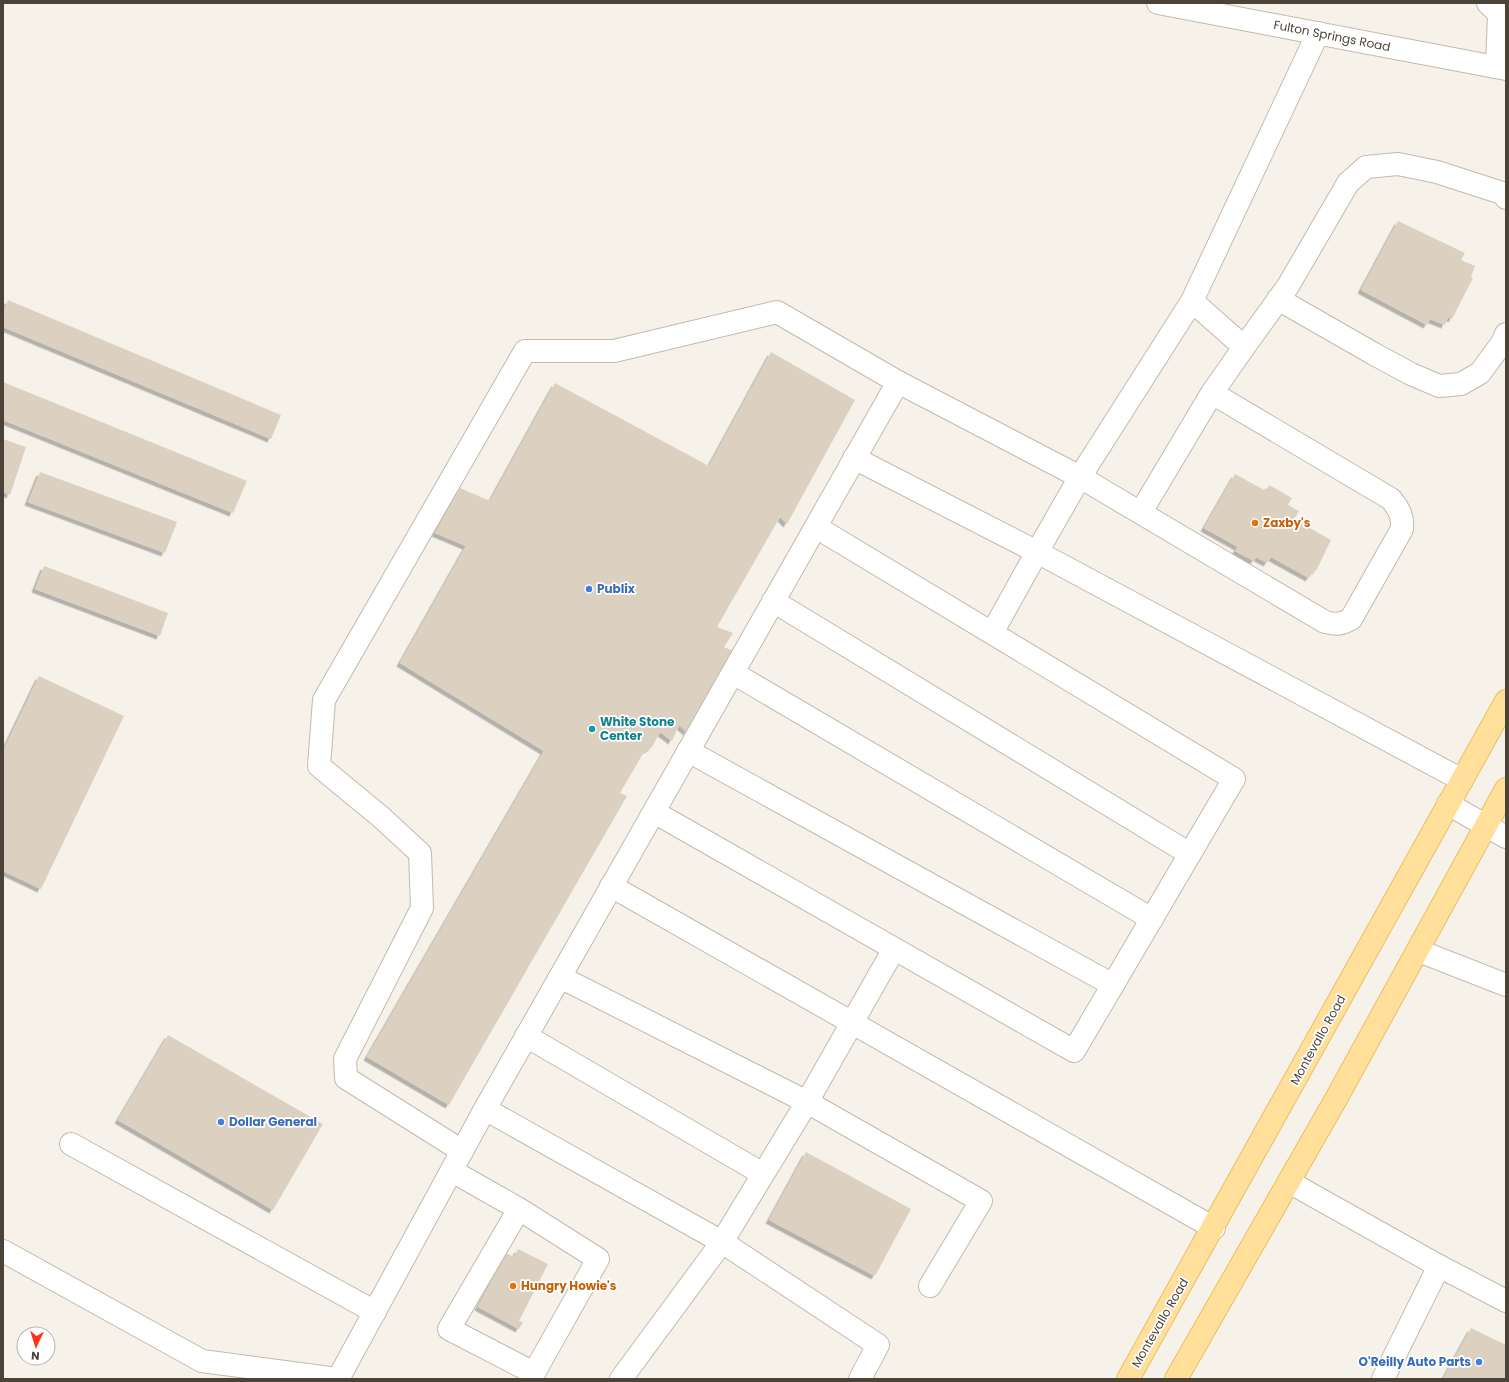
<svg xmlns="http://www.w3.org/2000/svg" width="1509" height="1382" font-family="Poppins,sans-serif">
	<defs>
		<filter id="shadow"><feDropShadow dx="-3.5" dy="3.5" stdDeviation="0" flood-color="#0004"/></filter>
	</defs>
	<rect width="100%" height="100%" fill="#f6f2ea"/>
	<!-- building -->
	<g fill="#dcd1c1" filter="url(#shadow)">
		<polygon points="1398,221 1465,253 1461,260 1475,266 1471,277 1473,278 1452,319 1448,317 1445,325 1430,319 1427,325 1361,290"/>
		<polygon points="8,300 281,415 271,439 3,327 3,313"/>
		<polygon points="771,352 855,400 787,524 780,517 717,627 733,633 724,647 733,651 687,732 679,725 672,741 660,732 652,747 644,752 620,793 627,796 449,1105 367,1057 544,751 400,663 466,546 435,533 460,488 490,501 555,383 709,466"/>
		<polygon points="3,382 247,481 233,513 3,420"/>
		<polygon points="3,439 26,447 10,495 3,492"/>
		<polygon points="40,472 177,522 165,553 28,502"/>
		<polygon points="1235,474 1266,491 1269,485 1292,498 1288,505 1299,511 1294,519 1331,540 1316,571 1314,570 1309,578 1271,557 1267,563 1256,557 1254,561 1235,551 1238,547 1204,528"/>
		<polygon points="44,566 168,613 160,636 35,589"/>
		<polygon points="39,676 124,716 41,889 3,871 3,751"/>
		<polygon points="168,1035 323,1124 273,1210 118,1120"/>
		<polygon points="806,1152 911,1209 875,1276 769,1220"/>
		<polygon points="518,1249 548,1264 519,1321 523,1322 519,1329 478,1307 506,1253 514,1257"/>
		<polygon points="1471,1328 1506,1345 1506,1379 1443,1379"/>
	</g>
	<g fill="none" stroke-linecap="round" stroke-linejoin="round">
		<!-- minor casing -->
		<g stroke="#c2baac" stroke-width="24">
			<g id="minor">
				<polyline points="1158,3 1506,69"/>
				<polyline points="1488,3 1499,14 1497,67"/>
				<polyline points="1318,33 1192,301 1080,477 1037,552 1462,780"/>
				<polyline points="1278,299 1374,354 1411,374 1439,386 1461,384 1480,373 1502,343 1506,334"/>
				<polyline points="1244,347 1288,286 1348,183 1366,167 1398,164 1437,172 1502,193 1506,198"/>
				<polyline points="854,458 1037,552 992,633"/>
				<polyline points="1141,512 1212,393 1244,347 1192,301"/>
				<polyline points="773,601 1190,854"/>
				<polyline points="733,673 1152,919"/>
				<polyline points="688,751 1113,985"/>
				<polyline points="1448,804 1506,837"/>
				<polyline points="654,812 1074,1051 1234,779 816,527"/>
				<polyline points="611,886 1214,1228"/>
				<polyline points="1419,951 1506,985"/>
				<polyline points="560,977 807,1102 981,1201 930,1286"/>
				<polyline points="526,1036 763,1174"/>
				<polyline points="485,1109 722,1242 807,1102 894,949"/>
				<polyline points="71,1144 375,1312"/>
				<path d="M 462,1151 L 346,1078 L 345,1059 L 422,908 L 420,853 L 381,817 L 319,766 L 324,700 L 525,351 L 614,351 L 777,312 L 898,382 L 1080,477 L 1325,622 C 1336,625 1342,624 1351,619 L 1402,529 C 1403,516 1399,509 1391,499 L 1212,393"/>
				<polyline points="452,1171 519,1209 598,1259 534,1373 449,1329 519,1209"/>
				<polyline points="1289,1182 1439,1266 1383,1379"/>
				<polyline points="3,1251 202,1361 337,1379"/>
				<polyline points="1439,1266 1506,1301"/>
				<polyline points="338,1379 485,1109 898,382"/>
				<polyline points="621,1379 722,1242 878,1345 860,1379"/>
			</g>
		</g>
		<!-- major casing -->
		<g stroke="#ecbf62" stroke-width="24">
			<g id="major">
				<polyline points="1128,1379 1506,701"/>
				<polyline points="1176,1379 1336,1099 1506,789"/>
			</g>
		</g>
		<!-- minor -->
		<use href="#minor" stroke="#fff" stroke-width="22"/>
		<!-- major -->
		<use href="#major" stroke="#ffdf9a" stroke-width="22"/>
	</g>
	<!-- markers -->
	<g fill="#e8710a" stroke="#fff" stroke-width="1.5">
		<circle cx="1255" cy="523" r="4"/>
		<circle cx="513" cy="1286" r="4"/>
	</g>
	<g fill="#3f7fe0" stroke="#fff" stroke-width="1.5">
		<circle cx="589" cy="589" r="4"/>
		<circle cx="221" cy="1122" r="4"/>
		<circle cx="1479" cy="1362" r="4"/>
	</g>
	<circle fill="#0f9aa8" stroke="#fff" stroke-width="1.5" cx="592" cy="729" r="4"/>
	<g text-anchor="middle" stroke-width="3.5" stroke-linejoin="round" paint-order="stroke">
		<!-- street labels -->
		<g font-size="12" fill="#4b4337" stroke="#fff">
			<text transform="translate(1332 36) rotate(11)" y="4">Fulton Springs Road</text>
			<text transform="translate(1318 1040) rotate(-61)" y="4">Montevallo Road</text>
			<text transform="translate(1160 1323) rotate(-60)" y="4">Montevallo Road</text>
		</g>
		<!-- food labels -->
		<g font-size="12" font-weight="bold" fill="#c56008" stroke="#fff" text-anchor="start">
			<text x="1263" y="527">Zaxby's</text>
			<text x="521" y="1290">Hungry Howie's</text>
		</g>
		<!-- shop labels -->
		<g font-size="12" font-weight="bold" fill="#366cbe" stroke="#fff" text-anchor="start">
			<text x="597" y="593">Publix</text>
			<text x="229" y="1126">Dollar General</text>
			<text x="1471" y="1366" text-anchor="end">O'Reilly Auto Parts</text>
		</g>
		<!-- culture labels -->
		<g font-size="12" font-weight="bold" fill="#0d838f" stroke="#fff" text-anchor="start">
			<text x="600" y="726">White Stone<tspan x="600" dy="14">Center</tspan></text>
		</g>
	</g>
	<!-- border -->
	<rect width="1509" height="1382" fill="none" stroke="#4b4337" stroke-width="8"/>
	<!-- north arrow -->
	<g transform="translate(36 1346) rotate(184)"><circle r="19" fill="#ffffff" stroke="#b7b4af"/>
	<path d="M0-3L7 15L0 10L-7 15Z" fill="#ff3418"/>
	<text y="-6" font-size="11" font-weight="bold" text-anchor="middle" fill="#4b4337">N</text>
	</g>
</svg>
